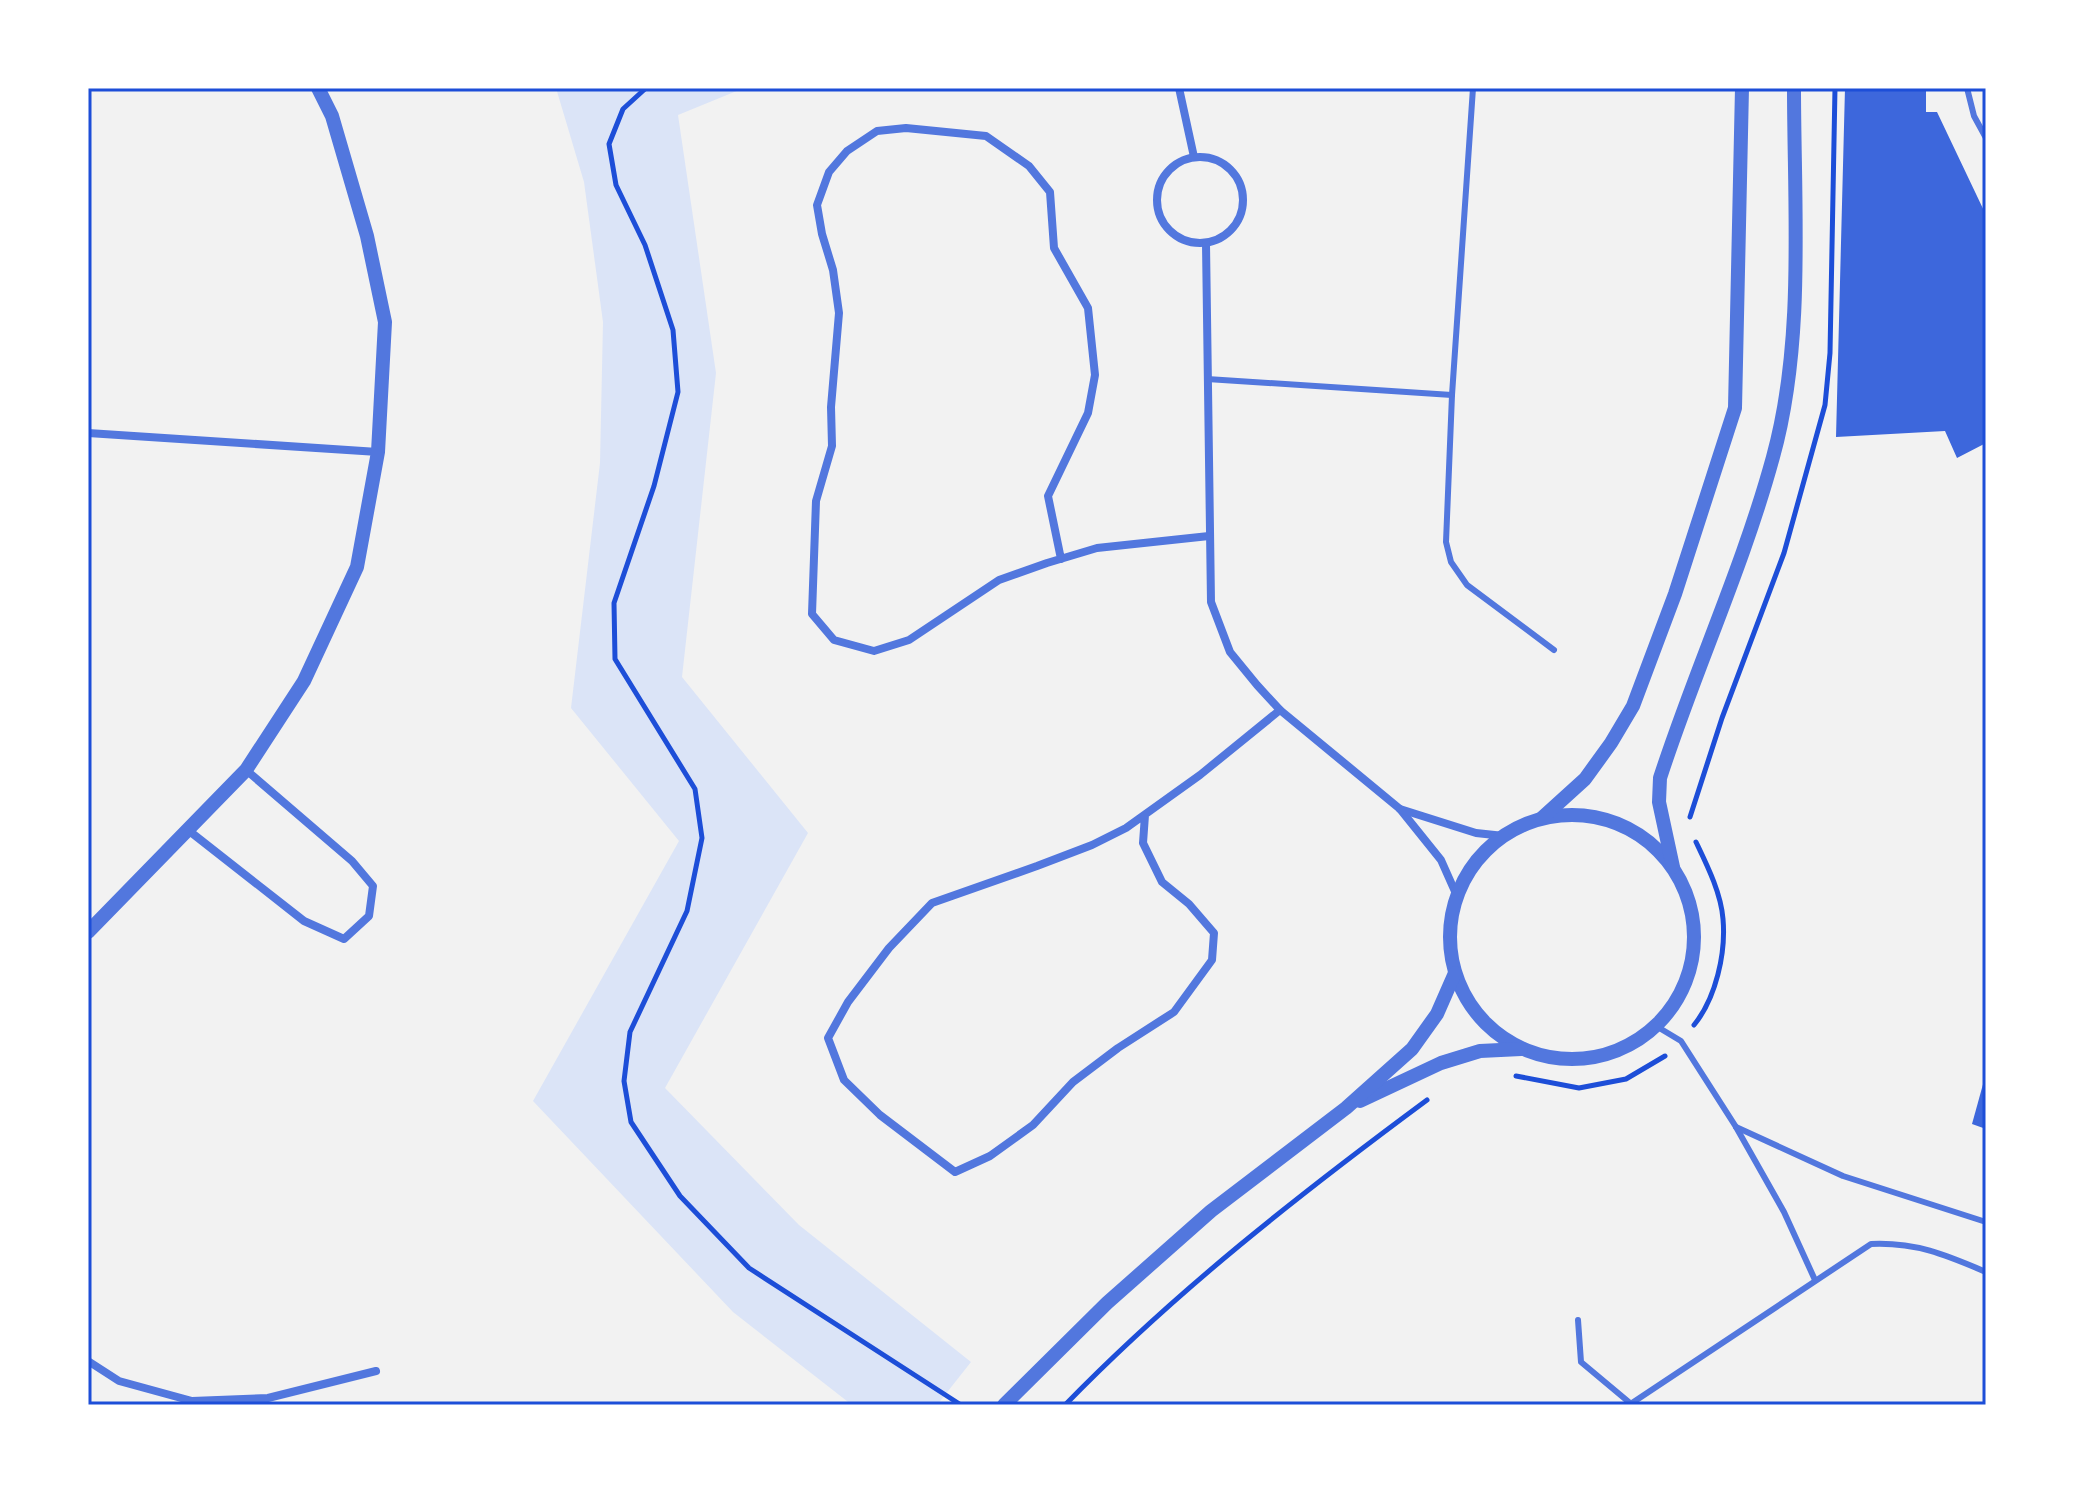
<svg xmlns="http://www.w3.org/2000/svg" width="2074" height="1493" font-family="'Alegreya Sans',sans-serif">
	<rect width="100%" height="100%" fill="#f2f2f2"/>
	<!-- green -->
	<polygon fill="#dbe4f7" points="556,88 744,88 678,115 716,373 682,677 808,833 665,1088 799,1225 971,1362 937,1405 852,1405 733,1312 533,1101 679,841 571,708 600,463 603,322 584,182"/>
	<!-- building -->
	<g fill="#3d67dc">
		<polygon points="1845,88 1926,88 1926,112 1937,112 1986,215 1986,443 1957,458 1945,431 1836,437"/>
		<polygon points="1985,1077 1986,1077 1986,1129 1972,1124"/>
	</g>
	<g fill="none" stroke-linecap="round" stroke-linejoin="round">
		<!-- path -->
		<g stroke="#1d4ed8" stroke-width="5">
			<polyline points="646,88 623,109 609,144 616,185 645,245 673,330 678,392 654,486 614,603 615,659 695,789 702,838 687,911 630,1032 624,1081 631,1122 680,1196 749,1268 961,1405"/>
			<polyline points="1690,817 1722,718 1784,553 1825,405 1830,353 1835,88"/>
			<path d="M 1694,1025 C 1716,998 1726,953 1723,919 C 1721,893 1707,865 1696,842"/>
			<polyline points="1516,1076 1579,1088 1626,1079 1665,1056"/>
			<path d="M 1065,1405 C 1176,1291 1300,1194 1427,1100"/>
		</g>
		<!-- service -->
		<g stroke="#5277de" stroke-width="6">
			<polyline points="1473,88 1452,395 1446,542 1451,562 1467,585 1554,650"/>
			<polyline points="1967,88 1974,116 1986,138"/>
			<polyline points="1207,379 1452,395"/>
			<polyline points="1656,1026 1681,1041 1736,1127 1784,1212 1815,1280"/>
			<polyline points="1736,1127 1843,1176 1986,1222"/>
			<polyline points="1578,1320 1581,1362 1630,1403"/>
			<path d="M 1629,1405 L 1871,1244 C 1916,1242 1946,1255 1986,1272"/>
		</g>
		<!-- minor -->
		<g stroke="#5277de" stroke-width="8">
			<polyline points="1179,88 1194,157"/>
			<circle cx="1200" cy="200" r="43"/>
			<polyline points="1206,244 1211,602 1230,652 1257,685 1280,710 1400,809 1441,860 1457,896"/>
			<polyline points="88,433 378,452"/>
			<polyline points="1061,559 1048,496 1088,413 1095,375 1088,308 1054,248 1050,192 1029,166 986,136 906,128 877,131 847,151 829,172 817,205 822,234 833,270 839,313 831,407 832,446 816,501 812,614 834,640 874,651 909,640 999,580 1047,563 1097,548 1209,536"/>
			<polyline points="1400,809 1476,833 1504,836"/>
			<polyline points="1145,815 1143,843 1162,882 1189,904 1214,933 1212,960 1174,1012 1118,1048 1073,1082 1033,1125 990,1156 955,1172 880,1115 844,1080 828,1038 848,1002 889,948 932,903 1037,866 1092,845 1126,828 1200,775 1280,710"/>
			<polyline points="188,830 304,921 344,939 369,916 373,886 352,861 246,770"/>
			<polyline points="88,1361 119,1381 192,1401 268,1398 376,1371"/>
		</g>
		<!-- tertiary -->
		<g stroke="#5277de" stroke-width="14">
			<circle cx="1572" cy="937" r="122"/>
			<polyline points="1542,818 1585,779 1611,743 1633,706 1675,594 1735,408 1742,88"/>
			<path d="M 1673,867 L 1659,802 L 1660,778 C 1695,670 1743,567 1773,457 C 1805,342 1794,207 1794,88"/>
			<polyline points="88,932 246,770 304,681 357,567 378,452 385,322 367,236 332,116 318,88"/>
			<polyline points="1360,1101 1441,1063 1480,1051 1521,1049"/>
			<polyline points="1004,1405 1107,1303 1211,1211 1346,1108 1412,1049 1437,1014 1455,973"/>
		</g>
	</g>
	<!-- border -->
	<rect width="2074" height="1493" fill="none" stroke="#ffffff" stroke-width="180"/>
	<rect x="90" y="90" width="1894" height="1313" fill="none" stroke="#1d4ed8" stroke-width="3"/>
</svg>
